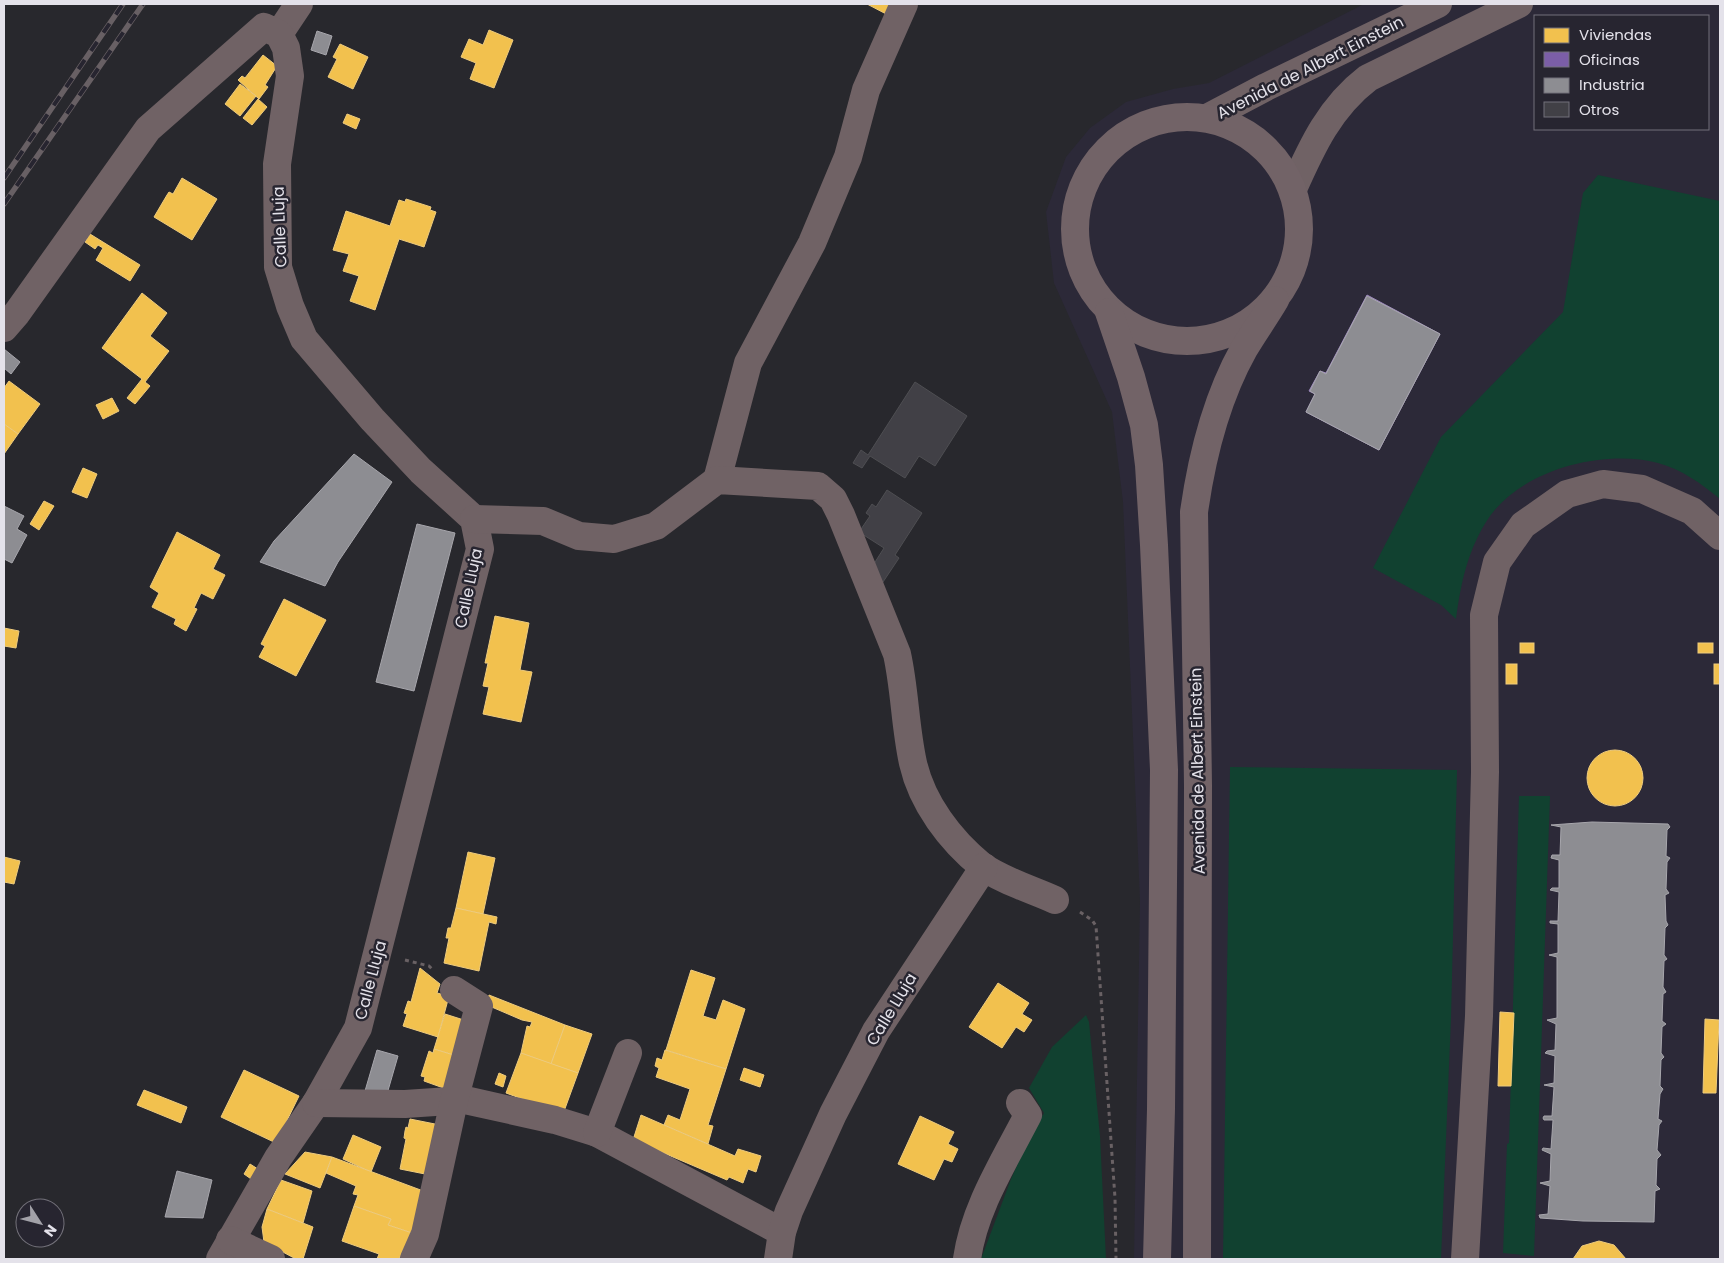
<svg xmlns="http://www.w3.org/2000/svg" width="1724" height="1263" font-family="Poppins,sans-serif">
	<rect width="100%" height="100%" fill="#28282d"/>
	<!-- built -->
	<path fill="#2c2938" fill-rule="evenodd" d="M 1364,4 L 1720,4 L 1720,1259 L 1134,1259 L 1140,901 L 1123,502 L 1112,412 L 1054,283 L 1046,212 L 1066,157 L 1090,128 L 1126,102 L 1173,89 L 1209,83 ZM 1535,16 L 1708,16 L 1708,129 L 1535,129 Z"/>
	<!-- green -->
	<g fill="#114130">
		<path d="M 1598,175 L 1720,201 L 1720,499 C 1702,484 1681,469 1658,463 C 1604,449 1524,469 1490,516 C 1468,548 1461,582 1456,619 L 1441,605 L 1373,568 L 1441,437 L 1563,312 L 1583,193 Z"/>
		<polygon points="1230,767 1457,770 1451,1018 1441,1259 1223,1259"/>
		<polygon points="1519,796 1550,796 1534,1256 1503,1253 1507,1144 1509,1143"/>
		<polygon points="1086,1015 1089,1022 1100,1136 1106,1259 981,1259 1011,1179 1029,1138 1044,1113 1029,1088 1052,1047"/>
	</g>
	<!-- homes -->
	<g fill="#f2c14e" stroke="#eecb7d">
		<polygon points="867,4 896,4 890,16"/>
		<polygon points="489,30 513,40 494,88 470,79 476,63 461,57 469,39 483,45"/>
		<polygon points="340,44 368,57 353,89 328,77 337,59 333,57"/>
		<polygon points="263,55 277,66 265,85 268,87 259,99 238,80 242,76 245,78"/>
		<polygon points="240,84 256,96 240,116 225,104"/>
		<polygon points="258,99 267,107 252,125 243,118"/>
		<polygon points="347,114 360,119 356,129 343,123"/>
		<polygon points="182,178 217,199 192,240 154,217 167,195 169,192 173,194"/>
		<polygon points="406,199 431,207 430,210 436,212 424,247 399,239 375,310 350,301 359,276 343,271 349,254 333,250 346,211 390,226 399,200 405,202"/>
		<polygon points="90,234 140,265 130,281 96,260 103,248 98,245 95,249 85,242"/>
		<polygon points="142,293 167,313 150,336 169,351 145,382 150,386 135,404 127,398 142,379 102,348"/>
		<polygon points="9,381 40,404 18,434 4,424 4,388"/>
		<polygon points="112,398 119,411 103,419 96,405"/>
		<polygon points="4,424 18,434 4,454"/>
		<polygon points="83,468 97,474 87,498 72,492"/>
		<polygon points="44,501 54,506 39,530 30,524"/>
		<polygon points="177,532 220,555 213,569 225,575 213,599 201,593 194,608 197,609 186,631 174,624 176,619 152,607 159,593 150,587"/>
		<polygon points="284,599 326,620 296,676 259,657 265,646 261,644"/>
		<polygon points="495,616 529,623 520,670 532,672 521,722 483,714 489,687 483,686 488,663 485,663"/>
		<polygon points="4,628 19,631 16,648 4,646"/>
		<rect x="1520" y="643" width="14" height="10"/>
		<rect x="1698" y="643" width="15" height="10"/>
		<rect x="1506" y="664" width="11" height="20"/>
		<rect x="1714" y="664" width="6" height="20"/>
		<circle cx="1615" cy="778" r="28"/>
		<polygon points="468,852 495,858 483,914 456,908"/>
		<polygon points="4,857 20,861 14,884 4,882"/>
		<polygon points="456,908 497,917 496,924 489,922 479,971 444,963 449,938 446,938 448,928 451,928"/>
		<polygon points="420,968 440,984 437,993 449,996 438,1037 403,1026 407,1014 404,1013 408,1001 411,1002"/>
		<polygon points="691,970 715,978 703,1016 716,1020 723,1000 745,1009 726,1069 666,1050"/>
		<polygon points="998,983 1029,1003 1022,1014 1032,1020 1024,1032 1016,1027 1002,1048 969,1027"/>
		<polygon points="489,995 565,1025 551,1064 521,1053 527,1026 530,1027 532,1022 522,1020 487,1005"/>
		<polygon points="1500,1012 1514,1013 1511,1086 1498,1086"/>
		<polygon points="445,1014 470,1022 460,1057 434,1049"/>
		<polygon points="1705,1019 1719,1020 1716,1093 1703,1093"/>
		<polygon points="565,1025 592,1034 578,1073 551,1064"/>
		<polygon points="434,1049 460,1057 449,1090 424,1081 425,1077 421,1076 429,1051 433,1053"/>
		<polygon points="665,1050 726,1069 708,1125 713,1126 708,1144 664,1125 668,1115 680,1120 690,1089 656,1077 659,1068 655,1066 657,1058 662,1060"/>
		<polygon points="521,1053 578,1073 563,1114 506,1093"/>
		<polygon points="744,1068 764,1075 760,1087 740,1080"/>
		<polygon points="244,1070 299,1096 276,1143 221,1117"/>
		<polygon points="499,1073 506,1076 503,1087 495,1084"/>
		<polygon points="144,1090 187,1107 181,1123 137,1105"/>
		<polygon points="641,1115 735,1156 738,1149 761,1156 756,1172 748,1169 743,1183 729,1177 727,1180 633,1140"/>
		<polygon points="920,1116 954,1132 948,1144 958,1149 952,1162 944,1159 934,1180 898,1164"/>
		<polygon points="410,1119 440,1125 430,1175 400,1169 406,1139 404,1138 405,1131 406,1127 408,1128"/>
		<polygon points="353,1135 381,1147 371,1172 343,1159"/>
		<polygon points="305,1152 332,1157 320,1188 285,1174"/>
		<polygon points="332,1157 426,1192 412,1233 388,1225 391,1219 354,1206 358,1195 353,1194 356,1186 326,1173"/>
		<polygon points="250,1164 261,1171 254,1181 244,1174"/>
		<polygon points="281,1180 312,1191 303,1223 267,1209"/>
		<polygon points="354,1206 391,1219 388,1225 412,1233 399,1259 377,1259 379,1254 342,1241"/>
		<polygon points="267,1209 313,1227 303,1259 296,1259 264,1242 262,1227"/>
		<polygon points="1599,1241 1614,1245 1626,1259 1573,1259 1582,1246"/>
	</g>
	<!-- offices -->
	<polygon fill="#7b5ea7" stroke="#9a86bb" points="1367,295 1440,334 1379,450 1306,412 1315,394 1309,391 1320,371 1326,373"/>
	<!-- industry -->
	<g fill="#8d8d92" stroke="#a7a6ac">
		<polygon points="317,31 332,36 326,55 311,50"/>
		<polygon points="1367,296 1440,334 1379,450 1306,412 1315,394 1310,391 1320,371 1326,374"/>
		<polygon points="4,349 20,362 11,374 4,368"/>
		<polygon points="354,454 392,482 338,562 325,586 260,562 274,541"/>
		<polygon points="4,506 24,516 17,529 27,535 12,563 4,559"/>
		<polygon points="417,524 455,533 414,691 376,682"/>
		<polygon points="1592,822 1668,824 1670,827 1667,830 1666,856 1670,858 1667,862 1666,889 1669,893 1665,895 1666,921 1668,925 1665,928 1664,955 1667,959 1664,961 1663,987 1666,992 1663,994 1662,1021 1666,1024 1662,1027 1661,1053 1664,1057 1661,1060 1660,1086 1663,1089 1660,1094 1658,1119 1662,1121 1659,1125 1657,1150 1661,1155 1657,1159 1656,1185 1660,1189 1655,1191 1654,1222 1583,1221 1540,1218 1539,1215 1548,1214 1550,1186 1540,1183 1550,1181 1551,1154 1542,1150 1543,1148 1551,1149 1553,1120 1544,1120 1543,1118 1544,1116 1552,1116 1554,1087 1544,1085 1554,1083 1555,1056 1545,1053 1547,1051 1555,1050 1556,1024 1547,1020 1557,1018 1557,957 1549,955 1558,953 1558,924 1550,923 1550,921 1558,921 1559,892 1550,890 1552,888 1559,888 1559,860 1551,858 1552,855 1560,855 1561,827 1551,825"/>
		<polygon points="377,1050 398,1056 387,1094 365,1091"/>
		<polygon points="177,1171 212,1180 203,1218 165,1217"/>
	</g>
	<!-- building -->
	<g fill="#414046" stroke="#4e4e52">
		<polygon points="915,382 967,416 935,466 919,456 905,478 870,456 862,468 853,463 861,450 868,455"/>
		<polygon points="887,490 922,513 895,555 899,558 879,588 870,570 884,548 859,532 870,516 866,513 872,504 876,507"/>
	</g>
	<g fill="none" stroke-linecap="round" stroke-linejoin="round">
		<!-- path -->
		<g stroke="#696164" stroke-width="3" stroke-dasharray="4 4" stroke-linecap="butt">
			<polyline points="1080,912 1092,920 1096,926 1115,1198 1116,1259"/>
			<polyline points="405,960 429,966 434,971"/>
		</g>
		<!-- minor -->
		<g stroke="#706265" stroke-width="28">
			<polyline points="279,34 299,4"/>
			<polyline points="1209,117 1266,87 1438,4"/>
			<path d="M 1293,189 C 1312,146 1330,107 1368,78 L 1519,4"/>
			<polyline points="4,328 17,313 148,129 264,27 279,34 286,48 290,76 277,164 278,267 290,306 304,339 372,419 421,471 474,519 480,549 358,1028 316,1103 278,1158 220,1259"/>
			<polyline points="717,480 748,363 812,243 848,157 866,90 904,4"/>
			<path d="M 474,519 L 543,521 L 579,536 L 614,539 L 656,526 L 717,480 L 818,486 L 833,499 L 841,515 L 897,654 C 905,690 905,727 913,763 C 922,803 950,840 982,866 C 1001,880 1033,890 1055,900"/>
			<polyline points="316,1103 405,1104 465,1100 555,1120 597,1133 782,1232"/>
			<polyline points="597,1133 628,1053"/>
			<polyline points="230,1240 271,1259"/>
			<polyline points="414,1259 425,1234 454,1101 479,1006 454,990"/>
			<polyline points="778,1259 782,1232 789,1211 833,1114 876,1031 984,867"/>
			<path d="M 967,1259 C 974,1208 1005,1160 1028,1115 L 1020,1103"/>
			<polyline points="1465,1259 1479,1016 1485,772 1484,615 1497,562 1523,525 1567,494 1603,484 1642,489 1692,511 1720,536"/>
		</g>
		<!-- major -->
		<g stroke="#726367" stroke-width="28">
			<circle cx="1187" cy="229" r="112"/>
			<polyline points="1109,312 1131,377 1144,425 1149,465 1154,545 1164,770 1161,1109 1157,1259"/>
			<path d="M 1197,1259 L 1198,785 L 1194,512 C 1202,455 1216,399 1244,349 C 1254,332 1265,317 1275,300"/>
		</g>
		<!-- rail casing -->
		<g stroke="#686064" stroke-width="5.5">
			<g id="rail">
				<polyline points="4,178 123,4"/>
				<polyline points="4,204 143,4"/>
			</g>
		</g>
		<!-- rail -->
		<use href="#rail" stroke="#272530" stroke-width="4" stroke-dasharray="11" stroke-linecap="butt"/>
	</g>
	<g text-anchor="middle" stroke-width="5" stroke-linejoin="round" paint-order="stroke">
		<!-- street labels -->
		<g font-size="16" fill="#e4e2ea" stroke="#272530">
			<text transform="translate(1310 67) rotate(-27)" y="6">Avenida de Albert Einstein</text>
			<text transform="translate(279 227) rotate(-92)" y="6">Calle Lluja</text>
			<text transform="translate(468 588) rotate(-78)" y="6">Calle Lluja</text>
			<text transform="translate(1197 771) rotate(-91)" y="6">Avenida de Albert Einstein</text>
			<text transform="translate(370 980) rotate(-75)" y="6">Calle Lluja</text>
			<text transform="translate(891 1009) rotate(-59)" y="6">Calle Lluja</text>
		</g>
	</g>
	<!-- border -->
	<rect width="1724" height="1263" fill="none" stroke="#e4e2ea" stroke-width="10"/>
	<!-- legend -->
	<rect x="1534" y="15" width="175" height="115" fill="#272530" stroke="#73717a"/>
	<rect x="1544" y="28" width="25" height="15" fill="#f2c14e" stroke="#73717a"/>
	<text x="1579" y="40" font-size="15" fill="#e4e2ea">Viviendas</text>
	<rect x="1544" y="52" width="25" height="15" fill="#7b5ea7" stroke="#73717a"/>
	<text x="1579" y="65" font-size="15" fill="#e4e2ea">Oficinas</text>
	<rect x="1544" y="78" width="25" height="15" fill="#8d8d92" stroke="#73717a"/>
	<text x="1579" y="90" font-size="15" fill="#e4e2ea">Industria</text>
	<rect x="1544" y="102" width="25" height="15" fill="#414046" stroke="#73717a"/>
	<text x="1579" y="115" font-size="15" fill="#e4e2ea">Otros</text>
	<!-- north arrow -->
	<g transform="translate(40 1223) rotate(126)"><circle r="24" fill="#272530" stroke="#73717a"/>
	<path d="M0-4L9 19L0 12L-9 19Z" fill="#a2a1a8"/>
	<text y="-8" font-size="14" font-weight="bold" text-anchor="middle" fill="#e4e2ea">N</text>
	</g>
</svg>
